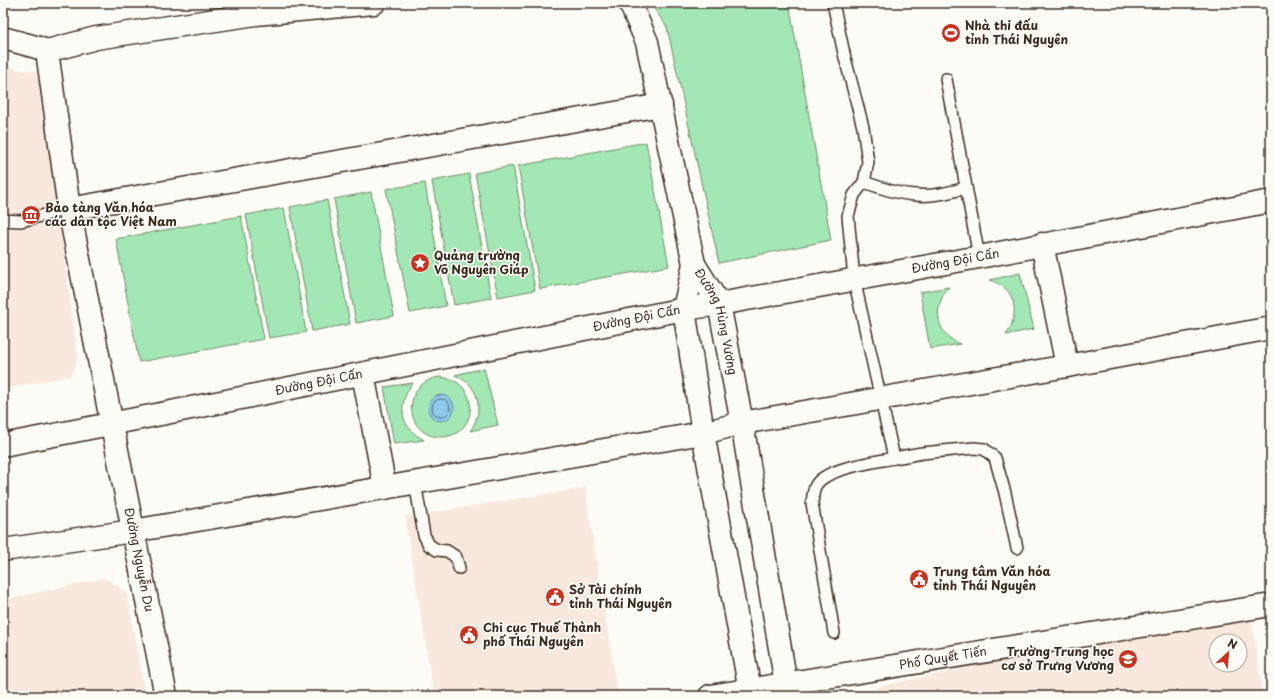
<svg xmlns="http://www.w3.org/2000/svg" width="1274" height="699" font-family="'Playpen Sans',sans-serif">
	<rect width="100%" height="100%" fill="#fdfcf7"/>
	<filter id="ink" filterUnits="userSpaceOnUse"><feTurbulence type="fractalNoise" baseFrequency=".025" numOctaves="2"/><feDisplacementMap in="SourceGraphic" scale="8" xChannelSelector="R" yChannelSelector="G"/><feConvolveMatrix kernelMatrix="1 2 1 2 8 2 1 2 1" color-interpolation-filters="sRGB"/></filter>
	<g filter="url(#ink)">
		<!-- built -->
		<g fill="#f8e8de" fill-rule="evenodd">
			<polygon points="3,65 26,71 39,71 78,359 70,376 3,389"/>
			<polygon points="585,488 617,691 586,696 434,696 405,517"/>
			<polygon points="105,578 127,593 145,696 3,696 3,600"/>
			<path d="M 1251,616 L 1263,696 L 879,696 L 877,687 L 1039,653 ZM 1216,641 L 1240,641 L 1240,665 L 1216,665 Z"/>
		</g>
		<!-- green -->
		<g fill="#a3e8b4" stroke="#6f8969">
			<polygon points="650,3 789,3 831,240 719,263 667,27"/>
			<polygon points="646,142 669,266 540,289 518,166"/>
			<polygon points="513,166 535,290 498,297 475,173"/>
			<polygon points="469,174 491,298 454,305 432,181"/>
			<polygon points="425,183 446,306 410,313 386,189"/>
			<polygon points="371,192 394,316 356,323 334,199"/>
			<polygon points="327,200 350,324 312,331 290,207"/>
			<polygon points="284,208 306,332 269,338 246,215"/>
			<polygon points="241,216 264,339 139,362 116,239"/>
			<path d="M 1020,273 L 1034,329 L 1006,335 C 1016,322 1018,300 1005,288 C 1000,284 995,282 990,280 Z"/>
			<path d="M 949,287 C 937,300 934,322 947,335 C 950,339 955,342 960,344 L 930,349 L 920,292 Z"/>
			<path d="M 484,368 L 498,425 L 470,431 C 480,418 482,396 468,383 C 464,380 459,377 455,375 Z"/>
			<path d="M 440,377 C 483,381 478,438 440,437 C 403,435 401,382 440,377 Z"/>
			<path d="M 413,383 C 402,395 398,417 411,430 C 414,434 419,437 424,440 L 394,444 L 384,387 Z"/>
		</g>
		<!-- water -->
		<circle fill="#8ccaec" stroke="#6c8a9a" cx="441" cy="408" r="13"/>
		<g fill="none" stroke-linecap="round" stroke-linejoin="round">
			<!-- shore -->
			<circle stroke="#5b6a70" stroke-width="1" cx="441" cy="408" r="9"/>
			<!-- lane casing -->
			<g stroke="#3b2a1e" stroke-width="14">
				<g id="lane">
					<polyline points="833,3 845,58 863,127 868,162 864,182 854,195 848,216 854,279 894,458 922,453 974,448 984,449 995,458 1005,493 1017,548"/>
					<polyline points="946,79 979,257"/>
					<path d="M 864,182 C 881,188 898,194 916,195 C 933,197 950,192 966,188"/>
					<polyline points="3,220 21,221 69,209"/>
					<polyline points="415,482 424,535 429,545 437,550 447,551 456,557 459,568"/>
					<path d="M 834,633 L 812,503 C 813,498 813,489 816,485 C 826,468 875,462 894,458"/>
				</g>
			</g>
			<!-- street casing -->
			<g stroke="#3b2a1e" stroke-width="25">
				<g id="street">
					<polyline points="630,3 647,42 694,264"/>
					<path id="s1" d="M 3,38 L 36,47 L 47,51 L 69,209 L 166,696"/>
					<polyline points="47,51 96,38 256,14 374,3"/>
					<polyline points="69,209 661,105"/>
					<polyline points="1042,244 1067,366"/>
					<path id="s2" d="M 710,696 L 1271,605"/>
				</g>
			</g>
			<!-- secondary casing -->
			<g stroke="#3b2a1e" stroke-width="25">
				<g id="secondary">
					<path id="s3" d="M 694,264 L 719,304 L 742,423 L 788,696"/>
					<polyline points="694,264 684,309 703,433 751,696"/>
					<polyline points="363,374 385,488"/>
					<path id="s4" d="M 3,445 L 156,415 L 684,309 L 719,304 L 979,257 L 1271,201"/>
					<polyline points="3,550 133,531 703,433 742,423 1067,366 1271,328"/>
				</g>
			</g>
			<!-- lane -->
			<use href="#lane" stroke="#fdfcf7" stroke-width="11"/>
			<!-- street -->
			<use href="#street" stroke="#fdfcf7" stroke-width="22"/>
			<!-- secondary -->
			<use href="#secondary" stroke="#fdfcf7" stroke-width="22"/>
		</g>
	</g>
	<!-- icons -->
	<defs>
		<g id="stadium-disc" transform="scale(1)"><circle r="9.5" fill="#c8321e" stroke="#fdfcf7"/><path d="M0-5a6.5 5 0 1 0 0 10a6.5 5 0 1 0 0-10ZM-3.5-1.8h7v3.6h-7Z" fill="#fff"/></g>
		<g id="museum-disc" transform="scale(1)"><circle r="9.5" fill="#c8321e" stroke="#fdfcf7"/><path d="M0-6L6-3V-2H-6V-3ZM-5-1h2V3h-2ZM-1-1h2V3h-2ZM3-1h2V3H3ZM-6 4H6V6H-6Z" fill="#fff"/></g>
		<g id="sight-disc" transform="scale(1)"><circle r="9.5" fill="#c8321e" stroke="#fdfcf7"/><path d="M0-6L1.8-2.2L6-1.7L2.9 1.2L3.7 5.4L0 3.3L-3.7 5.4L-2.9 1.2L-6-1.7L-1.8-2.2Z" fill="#fff"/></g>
		<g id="civic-disc" transform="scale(1)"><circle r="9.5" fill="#c8321e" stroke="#fdfcf7"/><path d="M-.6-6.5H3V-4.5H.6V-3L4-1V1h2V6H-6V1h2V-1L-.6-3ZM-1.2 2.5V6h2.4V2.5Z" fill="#fff"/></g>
		<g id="school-disc" transform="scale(1)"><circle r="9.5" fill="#c8321e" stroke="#fdfcf7"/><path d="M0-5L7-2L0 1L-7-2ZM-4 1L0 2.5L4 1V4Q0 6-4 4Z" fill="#fff"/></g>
	</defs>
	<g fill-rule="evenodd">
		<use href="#stadium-disc" x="951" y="33"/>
		<use href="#museum-disc" x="31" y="215"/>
		<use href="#sight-disc" x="420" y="263"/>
		<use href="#civic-disc" x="919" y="579"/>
		<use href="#civic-disc" x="555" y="597"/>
		<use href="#civic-disc" x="469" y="635"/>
		<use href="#school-disc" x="1128" y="659"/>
	</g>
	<g text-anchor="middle" stroke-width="3.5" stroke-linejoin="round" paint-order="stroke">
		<!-- poi labels -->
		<g font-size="12" font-weight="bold" fill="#3b2a1e" stroke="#fdfcf7" text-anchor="start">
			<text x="965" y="30">Nhà thi đấu<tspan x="965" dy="14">tỉnh Thái Nguyên</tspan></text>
			<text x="45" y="212">Bảo tàng Văn hóa<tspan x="45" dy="14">các dân tộc Việt Nam</tspan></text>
			<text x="434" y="260">Quảng trường<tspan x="434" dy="14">Võ Nguyên Giáp</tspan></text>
			<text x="933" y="576">Trung tâm Văn hóa<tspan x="933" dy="14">tỉnh Thái Nguyên</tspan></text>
			<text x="569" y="594">Sở Tài chính<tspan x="569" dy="14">tỉnh Thái Nguyên</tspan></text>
			<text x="483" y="632">Chi cục Thuế Thành<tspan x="483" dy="14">phố Thái Nguyên</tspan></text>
			<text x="1114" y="656" text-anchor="end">Trường Trung học<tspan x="1114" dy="14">cơ sở Trưng Vương</tspan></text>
		</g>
		<!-- street labels -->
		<g font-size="12" fill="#3b2a1e" stroke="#fdfcf7">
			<text dy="4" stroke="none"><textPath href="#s4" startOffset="970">Đường Đội Cấn</textPath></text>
			<text dy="4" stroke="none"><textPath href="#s4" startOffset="646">Đường Đội Cấn</textPath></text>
			<text dy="4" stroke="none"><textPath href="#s3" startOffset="63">Đường Hùng Vương</textPath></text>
			<text dy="4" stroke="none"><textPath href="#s4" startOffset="322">Đường Đội Cấn</textPath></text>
			<text dy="4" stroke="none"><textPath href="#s1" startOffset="563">Đường Nguyễn Du</textPath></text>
			<text dy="4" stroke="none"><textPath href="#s2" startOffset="236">Phố Quyết Tiến</textPath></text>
		</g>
	</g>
	<!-- margin -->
	<rect width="1274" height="699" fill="none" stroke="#fdfcf7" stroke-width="16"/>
	<rect x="8" y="8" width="1258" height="683" fill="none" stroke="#3b2a1e" stroke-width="1.5" filter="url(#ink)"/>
	<!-- north arrow -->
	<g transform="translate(1228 653) rotate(26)"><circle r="19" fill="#fdfcf7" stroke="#afa8a0"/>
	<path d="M0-3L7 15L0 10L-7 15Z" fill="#c8321e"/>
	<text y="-6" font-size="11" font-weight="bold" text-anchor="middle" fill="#3b2a1e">N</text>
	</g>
</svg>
